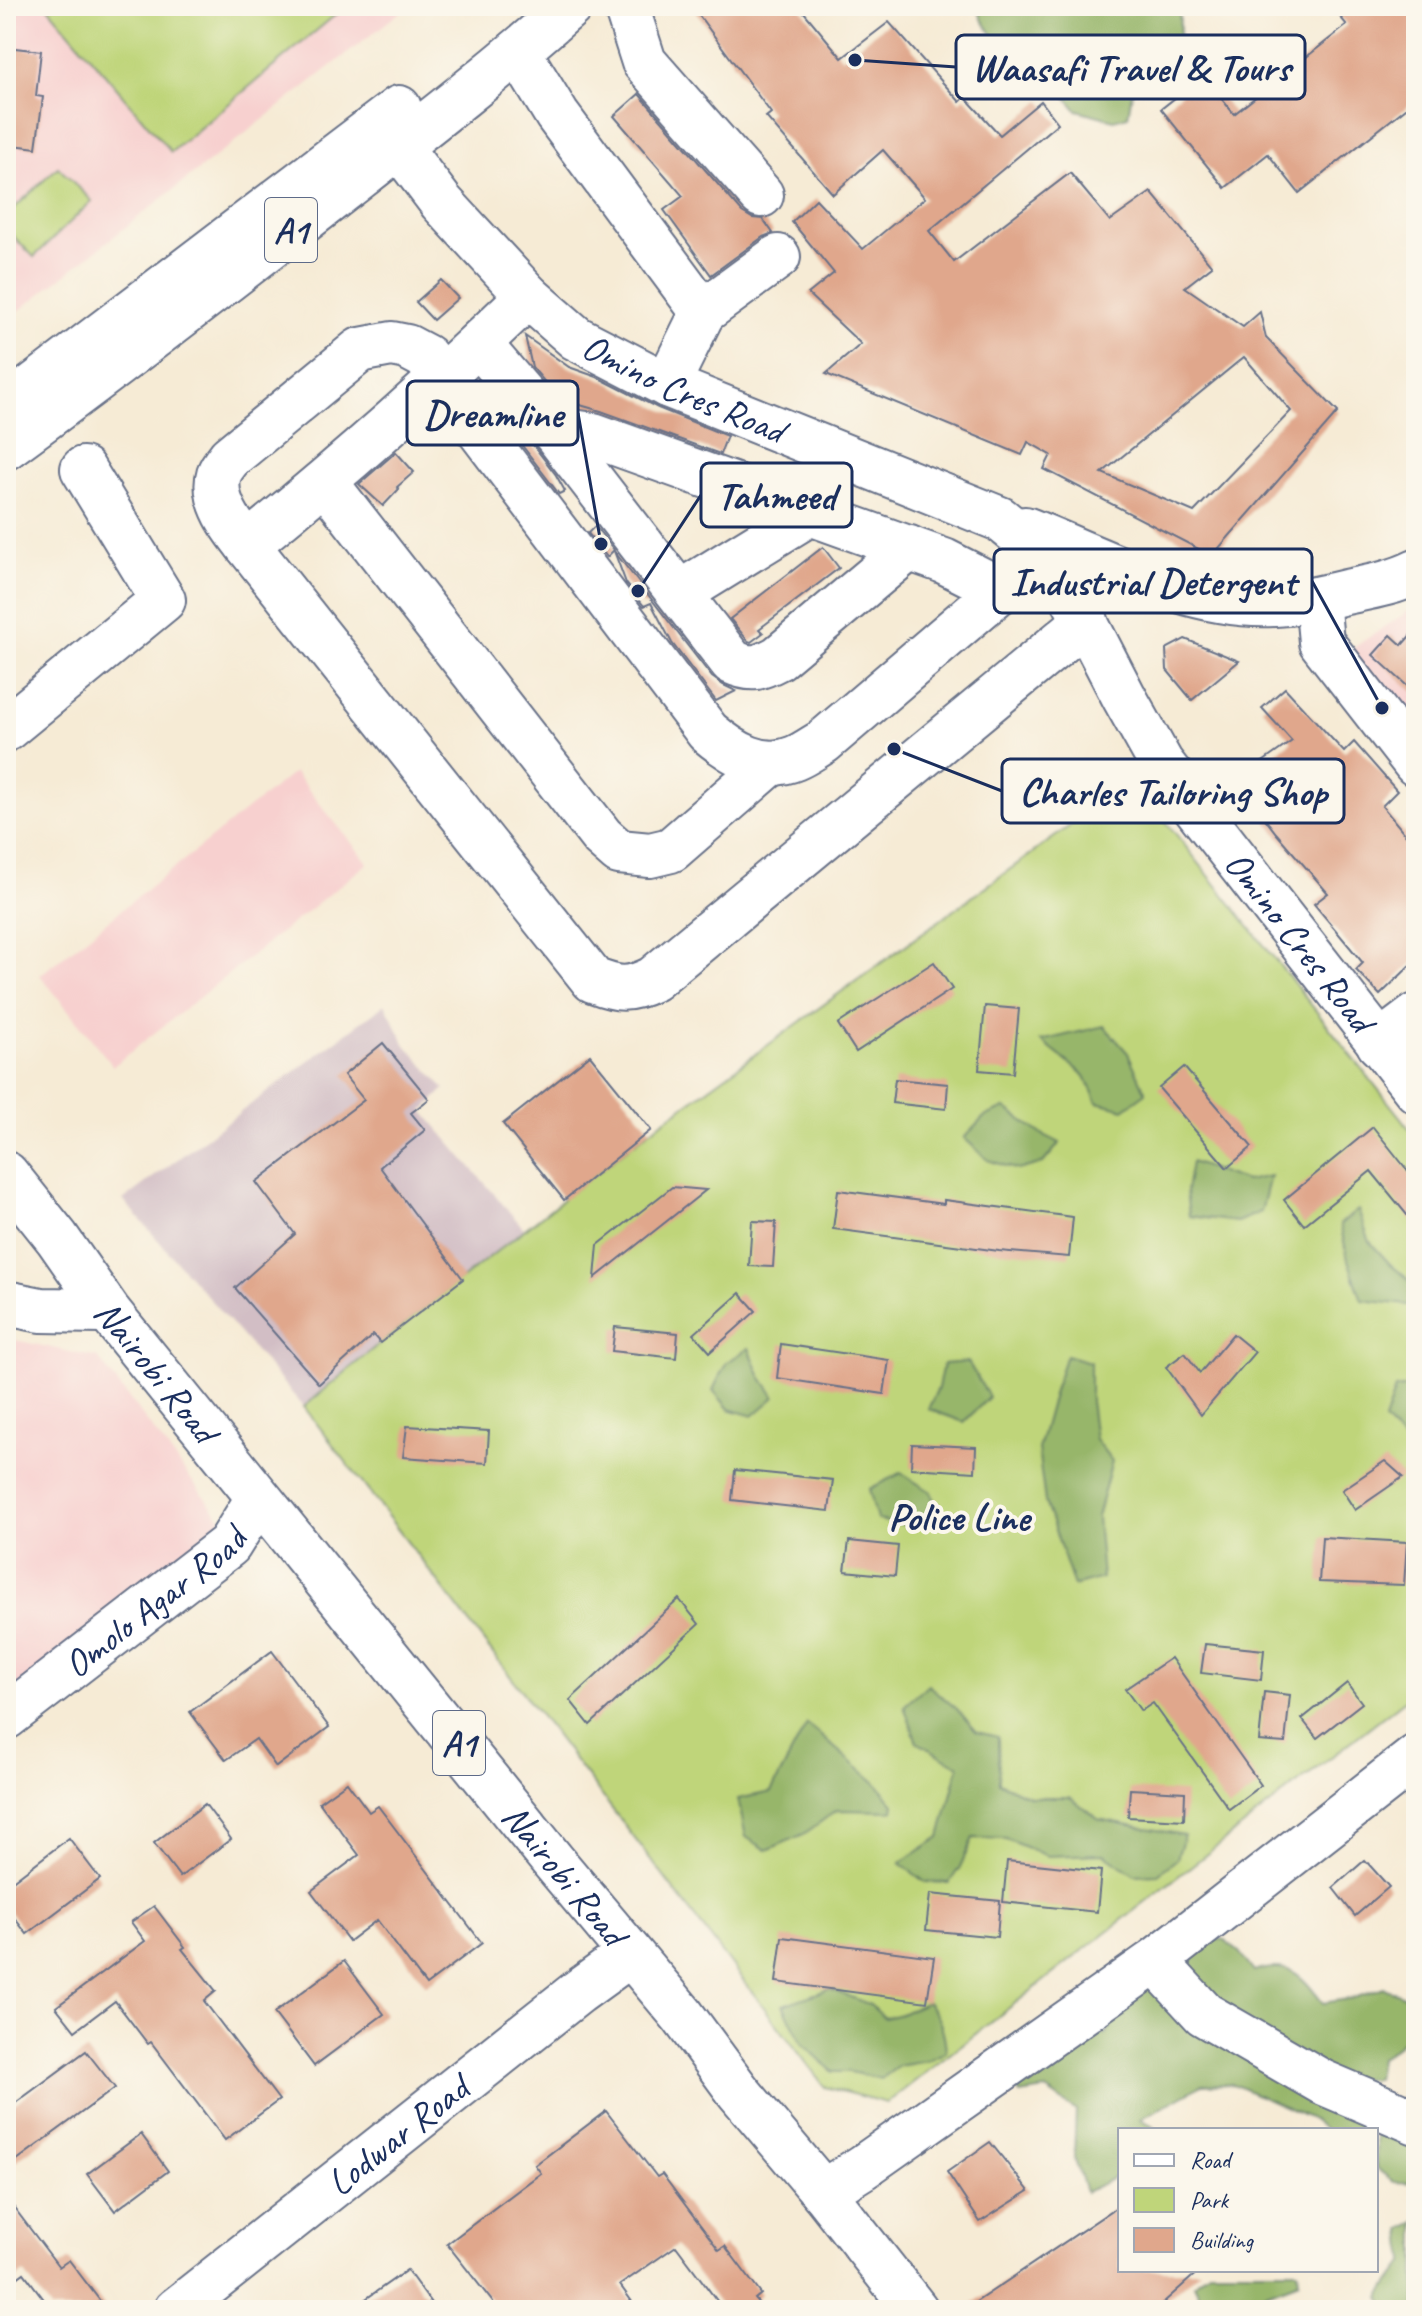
<svg xmlns="http://www.w3.org/2000/svg" width="1422" height="2316" font-family="Caveat,sans-serif">
	<rect width="100%" height="100%" fill="#fbf7ec"/>
	<filter id="ink" filterUnits="userSpaceOnUse"><feTurbulence type="fractalNoise" baseFrequency=".0125" numOctaves="2"/><feDisplacementMap in="SourceGraphic" scale="16" xChannelSelector="R" yChannelSelector="G"/><feConvolveMatrix kernelMatrix="1 2 1 2 8 2 1 2 1" color-interpolation-filters="sRGB"/></filter>
	<filter id="wash" filterUnits="userSpaceOnUse"><feTurbulence type="fractalNoise" baseFrequency=".006" numOctaves="4" result="noise"/><feDisplacementMap in="SourceGraphic" scale="32" xChannelSelector="R" yChannelSelector="G"/><feGaussianBlur stdDeviation="1.8" result="paint"/><feColorMatrix in="noise" values="0 0 0 0 0 0 0 0 0 0 0 0 0 0 0 0 0 1.4 0 .05"/><feComposite in="paint" operator="in"/></filter>
	<g filter="url(#wash)">
		<rect width="100%" height="100%" fill="#f6ebd5"/>
		<!-- built -->
		<g fill="#f7d0cf">
			<polygon points="6,6 408,6 6,321"/>
			<polygon points="1416,606 1416,728 1347,652"/>
			<polygon points="294,772 368,863 113,1066 40,975"/>
			<polygon points="6,1338 98,1358 239,1542 6,1730"/>
		</g>
		<!-- industrial -->
		<polygon fill="#d2bec5" points="385,1004 405,1044 445,1089 423,1111 525,1230 304,1407 123,1200"/>
		<!-- green -->
		<g fill="#bfd57a" stroke="#6d826c" stroke-width="2">
			<polygon points="47,6 346,6 171,152"/>
			<polygon points="58,167 92,201 34,257 6,229 6,216"/>
			<polygon points="1133,780 1416,1137 1416,1691 887,2103 825,2087 304,1407 380,1343 651,1130"/>
		</g>
		<!-- forest -->
		<g fill="#97b66a" stroke="#597264" stroke-width="2">
			<path d="M 977,6 L 1179,6 C 1182,47 1178,53 1152,84 L 1135,75 L 1128,116 L 1114,120 L 1077,110 L 1055,84 L 1023,73 L 1003,51 L 982,19 Z"/>
			<polygon points="1104,1026 1128,1053 1146,1093 1124,1109 1097,1102 1085,1076 1041,1041"/>
			<polygon points="1005,1108 1040,1133 1060,1143 1043,1163 1018,1170 988,1160 964,1138 984,1117"/>
			<polygon points="1191,1162 1246,1181 1270,1176 1261,1212 1237,1222 1189,1216 1186,1191"/>
			<polygon points="1358,1210 1370,1242 1390,1264 1416,1286 1416,1306 1362,1300 1348,1260 1340,1224"/>
			<polygon points="749,1348 760,1375 775,1397 753,1416 729,1409 713,1390 726,1363"/>
			<polygon points="1066,1355 1090,1362 1090,1401 1095,1439 1112,1461 1097,1517 1102,1578 1074,1586 1045,1502 1038,1449 1055,1387"/>
			<polygon points="968,1362 989,1397 964,1422 928,1409 938,1388 943,1364"/>
			<polygon points="1416,1386 1416,1453 1384,1421 1395,1389"/>
			<polygon points="901,1473 931,1492 938,1514 910,1526 877,1520 869,1489"/>
			<polygon points="928,1685 957,1709 977,1732 998,1737 999,1782 1031,1797 1070,1797 1098,1819 1184,1835 1177,1859 1158,1874 1135,1875 1104,1854 1047,1856 1006,1839 973,1838 960,1867 949,1883 925,1882 900,1863 940,1837 959,1766 917,1742 904,1706"/>
			<polygon points="807,1724 876,1783 894,1804 893,1811 837,1810 804,1834 767,1850 746,1837 738,1799 771,1792"/>
			<path d="M 1222,1939 L 1239,1952 L 1254,1972 C 1291,1960 1301,1975 1323,2003 L 1354,1998 L 1384,1988 L 1416,2001 C 1416,2037 1405,2040 1379,2059 L 1376,2079 L 1341,2079 L 1216,2010 L 1189,1978 L 1194,1943 Z"/>
			<polygon points="1149,1988 1416,2143 1416,2183 1394,2182 1376,2168 1376,2130 1326,2130 1311,2119 1233,2084 1202,2085 1141,2119 1158,2130 1120,2130 1120,2175 1086,2192 1074,2156 1076,2111 1046,2090 1020,2094 1012,2081 1081,2029 1107,2034 1121,2003"/>
			<path d="M 829,1989 L 869,2004 L 885,2018 L 901,2014 L 927,2002 C 940,2018 945,2031 946,2052 L 927,2061 L 899,2066 L 881,2079 L 850,2072 L 833,2072 L 803,2044 L 783,2005 Z"/>
			<polygon points="1416,2222 1416,2310 1388,2310 1380,2297 1405,2262 1402,2229"/>
			<polygon points="1210,2270 1298,2270 1299,2281 1267,2293 1245,2310 1206,2310 1194,2284"/>
		</g>
		<g id="blocks">
			<!-- building -->
			<g fill="#e0a78c" fill-rule="evenodd">
				<path d="M 692,6 L 799,6 L 842,58 L 889,22 L 960,102 L 965,97 L 1000,135 L 1041,101 L 1058,123 L 929,231 L 954,262 L 1070,173 L 1110,221 L 1151,192 L 1212,266 L 1185,287 L 1243,327 L 1260,312 L 1266,338 L 1338,412 L 1212,556 L 1044,469 L 1051,455 L 1028,442 L 1022,455 L 826,374 L 861,344 L 808,294 L 834,273 L 792,222 L 816,199 L 863,249 L 925,198 L 883,150 L 833,194 L 766,117 L 771,113 ZM 1244,357 L 1291,411 L 1194,512 L 1102,473 Z"/>
				<polygon points="1331,6 1405,6 1416,19 1416,100 1299,193 1268,154 1225,188 1161,109 1203,76 1234,114 1347,25"/>
				<polygon points="6,47 41,51 36,96 43,97 36,148 6,144"/>
				<polygon points="639,94 742,212 752,218 763,219 773,233 763,237 711,275 664,210 683,196 614,116"/>
				<polygon points="441,280 458,298 433,320 416,302"/>
				<polygon points="525,336 569,367 597,377 658,408 727,436 720,454 601,411 559,399 532,367"/>
				<polygon points="493,399 533,445 556,475 565,491 559,494 489,402"/>
				<polygon points="396,452 414,472 397,487 399,489 383,506 359,484"/>
				<polygon points="595,526 614,550 607,557 588,533"/>
				<polygon points="823,547 839,568 759,629 763,633 751,642 748,641 730,619"/>
				<polygon points="614,551 712,677 723,685 736,691 716,701 672,643 651,603 644,606 626,583"/>
				<polygon points="1416,629 1416,694 1373,655 1391,635 1402,645"/>
				<polygon points="1185,639 1239,661 1192,700 1167,670 1166,649"/>
				<polygon points="1285,688 1344,752 1354,742 1397,791 1382,806 1416,847 1416,960 1380,995 1356,970 1363,963 1314,904 1328,893 1276,833 1236,781 1292,741 1262,708"/>
				<polygon points="934,962 952,989 856,1052 838,1024"/>
				<polygon points="985,1006 1019,1009 1013,1073 979,1070"/>
				<polygon points="383,1043 429,1099 411,1113 425,1130 380,1167 463,1279 380,1343 373,1335 319,1384 235,1288 295,1234 256,1182 364,1100 344,1075"/>
				<polygon points="590,1055 651,1130 564,1200 503,1124"/>
				<polygon points="1184,1067 1252,1147 1227,1168 1159,1088"/>
				<polygon points="895,1079 948,1084 946,1109 892,1103"/>
				<polygon points="1373,1127 1416,1181 1416,1226 1371,1171 1304,1225 1284,1200"/>
				<polygon points="672,1187 706,1190 595,1278 598,1245"/>
				<polygon points="838,1190 944,1204 944,1200 1073,1217 1069,1257 999,1251 833,1229"/>
				<polygon points="752,1221 776,1222 773,1267 749,1266"/>
				<polygon points="740,1293 756,1311 710,1352 694,1334"/>
				<polygon points="615,1327 678,1333 676,1358 612,1351"/>
				<polygon points="1233,1334 1255,1352 1201,1415 1166,1367 1185,1353 1200,1373"/>
				<polygon points="781,1344 889,1360 884,1394 777,1378"/>
				<polygon points="407,1426 489,1431 487,1463 403,1457"/>
				<polygon points="912,1444 976,1447 975,1472 911,1468"/>
				<polygon points="1385,1461 1403,1477 1355,1510 1342,1490"/>
				<polygon points="735,1470 833,1480 829,1511 732,1500"/>
				<polygon points="1322,1537 1407,1542 1404,1585 1319,1582"/>
				<polygon points="849,1541 898,1546 895,1576 845,1571"/>
				<polygon points="679,1599 699,1624 590,1725 570,1700"/>
				<polygon points="1205,1644 1264,1650 1261,1680 1201,1673"/>
				<polygon points="272,1651 329,1727 276,1767 256,1739 226,1760 190,1712"/>
				<polygon points="1171,1658 1261,1785 1229,1809 1153,1703 1141,1711 1125,1689"/>
				<polygon points="1347,1683 1362,1703 1317,1738 1302,1719"/>
				<polygon points="1264,1692 1290,1695 1285,1743 1259,1741"/>
				<polygon points="347,1782 369,1812 378,1806 482,1943 426,1985 377,1920 349,1941 311,1891 359,1855 319,1802"/>
				<polygon points="1130,1789 1185,1792 1184,1820 1128,1817"/>
				<polygon points="205,1804 231,1839 180,1877 154,1843"/>
				<polygon points="69,1838 100,1879 27,1934 6,1907 6,1886"/>
				<polygon points="1365,1860 1389,1887 1355,1916 1333,1888"/>
				<polygon points="1007,1861 1101,1871 1097,1912 1003,1902"/>
				<polygon points="930,1894 1000,1901 997,1937 926,1930"/>
				<polygon points="154,1906 185,1947 182,1949 216,1991 204,2001 279,2100 225,2140 151,2042 148,2044 115,2001 75,2031 56,2007 145,1941 131,1922"/>
				<polygon points="782,1937 934,1957 927,2002 776,1982"/>
				<polygon points="344,1961 384,2014 314,2066 274,2013"/>
				<polygon points="86,2051 115,2088 6,2168 6,2110"/>
				<polygon points="606,2111 657,2177 662,2174 719,2250 725,2246 761,2294 755,2299 764,2310 724,2310 676,2246 620,2285 638,2310 499,2310 447,2244 541,2173 535,2165"/>
				<polygon points="141,2134 168,2171 115,2211 87,2174"/>
				<polygon points="990,2142 1029,2191 980,2222 947,2172"/>
				<polygon points="6,2197 59,2267 69,2260 107,2310 52,2310 24,2273 6,2286"/>
				<polygon points="1120,2205 1120,2270 1200,2270 1155,2310 964,2310"/>
				<polygon points="407,2270 436,2310 350,2310"/>
			</g>
		</g>
	</g>
	<g filter="url(#ink)">
		<use href="#blocks" fill-opacity="0" stroke="#687188" stroke-width="2"/>
		<g fill="none" stroke-linecap="round" stroke-linejoin="round">
			<!-- minor casing -->
			<g stroke="#687188" stroke-width="48">
				<g id="minor">
					<polyline points="626,6 644,62 761,195"/>
					<polyline points="518,51 557,115 703,312 667,385"/>
					<path id="s1" d="M 381,123 L 441,202 L 528,296 L 576,338 L 667,385 L 1000,519 L 1043,554 L 1063,579 L 1124,697 L 1161,763 L 1416,1090"/>
					<polyline points="703,312 778,257"/>
					<polyline points="479,344 552,429 593,435 944,561 1001,590"/>
					<path d="M 552,429 L 732,662 C 752,671 759,668 778,658 L 909,548"/>
					<polyline points="325,482 602,837 619,852 650,855 671,850 771,763"/>
					<path d="M 1025,529 C 1100,558 1191,609 1274,604 C 1298,603 1322,598 1346,592 C 1370,587 1394,583 1416,572"/>
					<path d="M 247,545 C 345,466 438,383 528,296"/>
					<path d="M 1043,554 L 823,742 C 814,747 805,754 795,758 C 762,772 733,753 708,732 L 441,380 L 426,357 L 407,347 L 392,344 L 360,350 L 230,457 C 226,462 221,468 219,474 C 211,501 235,530 251,550 L 593,980 C 619,990 628,991 653,979 L 1086,621"/>
					<polyline points="680,593 810,513"/>
					<polyline points="1317,599 1321,642 1416,764"/>
					<polyline points="6,729 163,600 83,469"/>
					<polyline points="1379,1044 1416,1016"/>
					<polyline points="1155,1961 1204,2014 1322,2082 1416,2122"/>
					<polyline points="823,2192 863,2167 1155,1961 1416,1757"/>
					<path id="s2" d="M 176,2310 L 578,1992 L 618,1963"/>
				</g>
			</g>
			<!-- major casing -->
			<g stroke="#687188" stroke-width="48">
				<g id="major">
					<polyline points="6,1303 41,1310 103,1311"/>
					<path id="s3" d="M 6,1717 L 229,1545 L 254,1505"/>
				</g>
			</g>
			<!-- highway casing -->
			<g stroke="#687188" stroke-width="48">
				<g id="highway">
					<polyline points="6,407 399,108"/>
					<path d="M 6,447 C 116,367 223,284 329,201 C 411,137 493,74 570,6"/>
					<path id="s4" d="M 6,1174 L 57,1238 L 108,1311 L 553,1861 L 682,2015 L 738,2091 L 823,2192 L 916,2310"/>
				</g>
			</g>
			<!-- minor -->
			<use href="#minor" stroke="#fff" stroke-width="44"/>
			<!-- major -->
			<use href="#major" stroke="#fff" stroke-width="44"/>
			<!-- highway -->
			<use href="#highway" stroke="#fff" stroke-width="44"/>
		</g>
	</g>
	<g text-anchor="middle" stroke-width="8" stroke-linejoin="round" paint-order="stroke">
		<!-- shield labels -->
		<g fill="#fbf7ec" stroke="#5e6b89" stroke-width="2">
			<rect x="265" y="198" width="52" height="64" rx="6"/>
			<rect x="433" y="1711" width="52" height="64" rx="6"/>
		</g>
		<g font-size="36" font-weight="bold" fill="#1b2f5e">
			<text x="291" y="243">A1</text>
			<text x="459" y="1756">A1</text>
		</g>
		<!-- street labels -->
		<g font-size="38" fill="#1b2f5e" stroke="#fbf7ec">
			<text dy="13" stroke="none"><textPath href="#s1" startOffset="410">Omino Cres Road</textPath></text>
			<text dy="13" stroke="none"><textPath href="#s1" startOffset="1274">Omino Cres Road</textPath></text>
			<text dy="13" stroke="none"><textPath href="#s4" startOffset="248">Nairobi Road</textPath></text>
			<text dy="13" stroke="none"><textPath href="#s3" startOffset="188">Omolo Agar Road</textPath></text>
			<text dy="13" stroke="none"><textPath href="#s4" startOffset="896">Nairobi Road</textPath></text>
			<text dy="13" stroke="none"><textPath href="#s2" startOffset="282">Lodwar Road</textPath></text>
		</g>
		<!-- neighbourhood labels -->
		<g font-size="40" font-weight="bold" fill="#1b2f5e" stroke="#fbf7ec">
			<text x="959" y="1530">Police Line</text>
		</g>
	</g>
	<!-- callouts -->
	<path fill="none" stroke="#1b2f5e" stroke-width="3" d="M855 60L956 67M601 544L578 413M638 591L701 495M1382 708L1312 581M894 749L1002 791"/>
	<g fill="#1b2f5e" stroke="#fbf7ec" stroke-width="3">
		<circle cx="855" cy="60" r="8"/>
		<circle cx="601" cy="544" r="8"/>
		<circle cx="638" cy="591" r="8"/>
		<circle cx="1382" cy="708" r="8"/>
		<circle cx="894" cy="749" r="8"/>
	</g>
	<g fill="#fbf7ec" stroke="#1b2f5e" stroke-width="3">
		<rect x="956" y="35" width="349" height="64" rx="8"/>
		<rect x="407" y="381" width="171" height="64" rx="8"/>
		<rect x="701" y="463" width="151" height="64" rx="8"/>
		<rect x="994" y="549" width="318" height="64" rx="8"/>
		<rect x="1002" y="759" width="342" height="64" rx="8"/>
	</g>
	<g font-size="40" text-anchor="middle" font-weight="bold" fill="#1b2f5e">
		<text x="1131" y="81">Waasafi Travel &amp; Tours</text>
		<text x="493" y="427">Dreamline</text>
		<text x="776" y="509">Tahmeed</text>
		<text x="1153" y="595">Industrial Detergent</text>
		<text x="1173" y="805">Charles Tailoring Shop</text>
	</g>
	<!-- margin -->
	<rect width="1422" height="2316" fill="none" stroke="#fbf7ec" stroke-width="32"/>
	<!-- legend -->
	<rect x="1118" y="2128" width="260" height="144" fill="#fbf7ec" stroke="#a1a7b3" stroke-width="2"/>
	<rect x="1134" y="2154" width="40" height="12" fill="#ffffff" stroke="#a1a7b3" stroke-width="2"/>
	<text x="1190" y="2168" font-size="24" fill="#1b2f5e">Road</text>
	<rect x="1134" y="2188" width="40" height="24" fill="#bfd57a" stroke="#a1a7b3" stroke-width="2"/>
	<text x="1190" y="2208" font-size="24" fill="#1b2f5e">Park</text>
	<rect x="1134" y="2228" width="40" height="24" fill="#e0a78c" stroke="#a1a7b3" stroke-width="2"/>
	<text x="1190" y="2248" font-size="24" fill="#1b2f5e">Building</text>
</svg>
